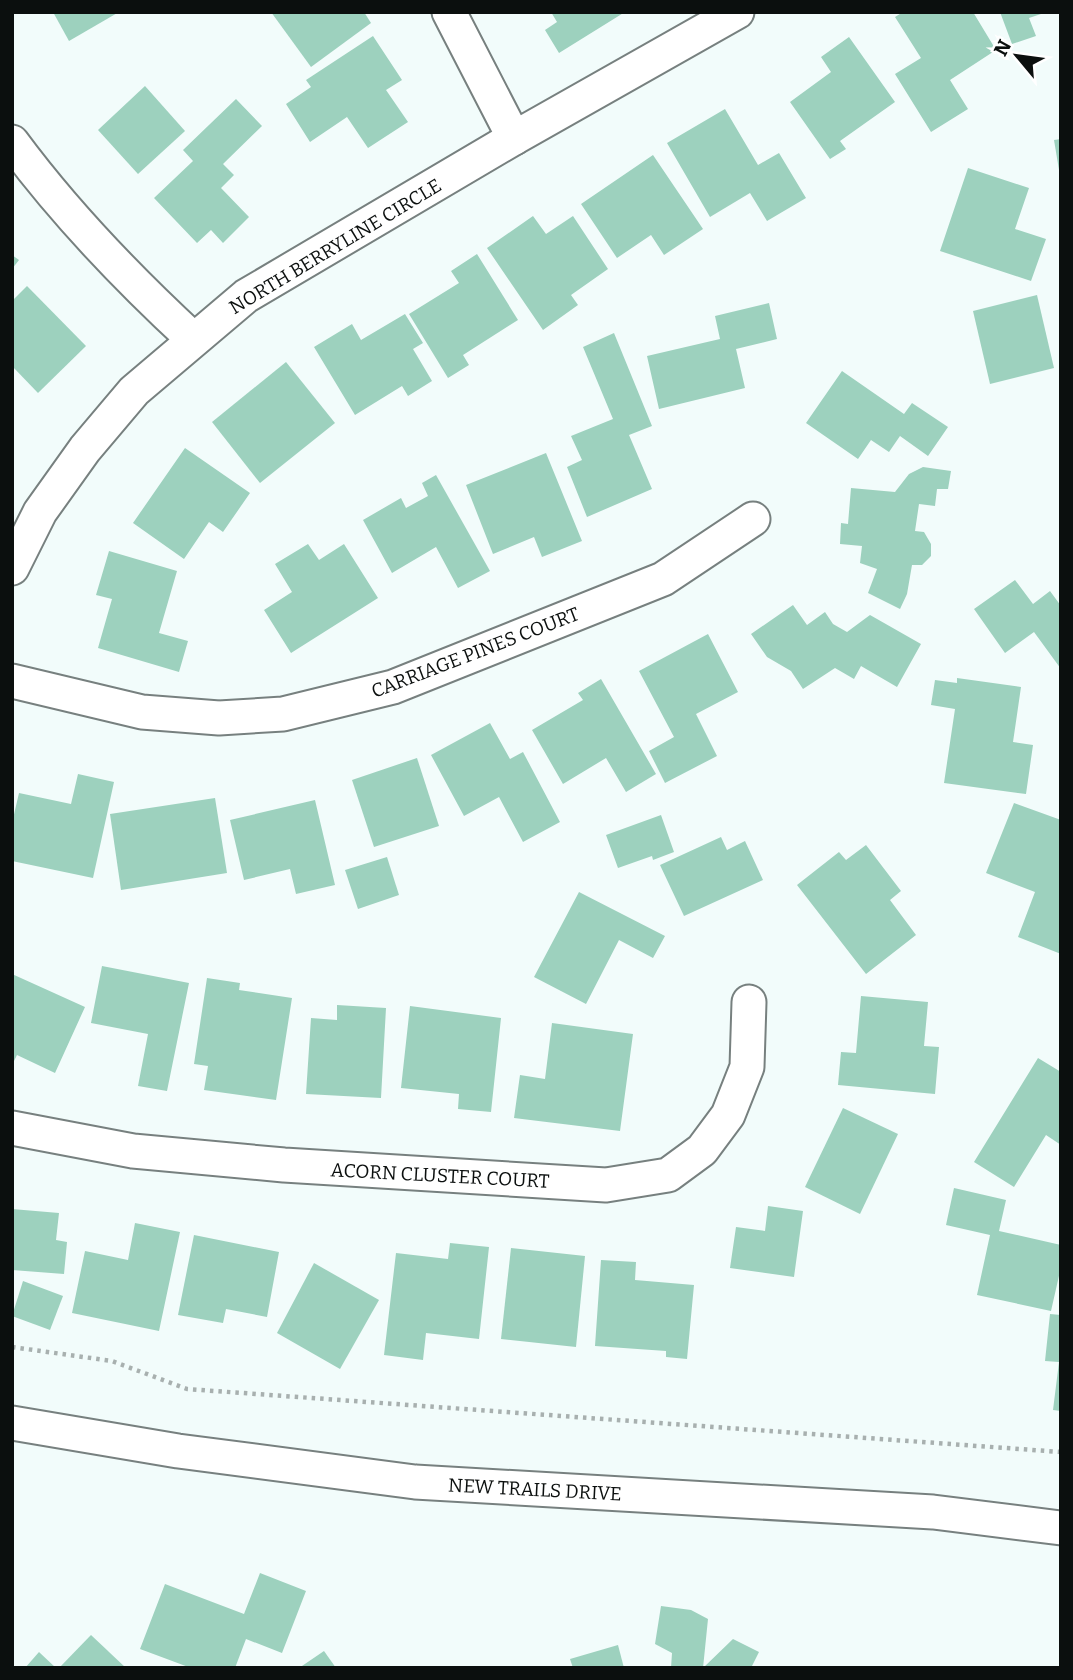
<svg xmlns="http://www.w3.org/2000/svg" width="1073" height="1680" font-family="Bitter,serif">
	<rect width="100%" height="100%" fill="#f2fcfb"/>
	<!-- building -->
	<g fill="#9dd1be">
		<polygon points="53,12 119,12 69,41"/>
		<polygon points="271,12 364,12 371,23 311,67"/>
		<polygon points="551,12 625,12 559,53 545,30 557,22"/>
		<polygon points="903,12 973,12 996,50 950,80 968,109 931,132 895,74 921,58 895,17"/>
		<polygon points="1000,12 1044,12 1044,13 1029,18 1036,36 1012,44"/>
		<polygon points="373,36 402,80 386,90 408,122 368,148 347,117 310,142 286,104 311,87 306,80"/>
		<polygon points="849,37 895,102 840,141 846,149 830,159 790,102 831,72 821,57"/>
		<polygon points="145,86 185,131 138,174 98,130"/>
		<polygon points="236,99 262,126 223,164 234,175 221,188 249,217 223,243 211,230 197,243 154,198 193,161 183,150"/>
		<polygon points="725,109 758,165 779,153 806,198 767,221 750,193 710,217 667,143"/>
		<polygon points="1061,139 1061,170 1059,170 1054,140"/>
		<polygon points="653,155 703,229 664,255 651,235 617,258 581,204"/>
		<polygon points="968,168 1029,188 1015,229 1046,239 1031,281 940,251"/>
		<polygon points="533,216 546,234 573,216 608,269 571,295 578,305 543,330 487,248"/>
		<polygon points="477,254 518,320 463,355 469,365 448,378 409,314 459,283 451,271"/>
		<polygon points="12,255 19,260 12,269"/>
		<polygon points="27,286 86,346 38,393 12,366 12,301"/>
		<polygon points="1037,295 1054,368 990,384 973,311"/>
		<polygon points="769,303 777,339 736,349 745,388 659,409 647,356 720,339 715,316"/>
		<polygon points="405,314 423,343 413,349 432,381 408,396 402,386 355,415 314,347 352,324 361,340"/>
		<polygon points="614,333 652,426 629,435 652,489 587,517 567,467 582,460 571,436 613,419 583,347"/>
		<polygon points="286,362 335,423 260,483 212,422"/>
		<polygon points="842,371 904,414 912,403 948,427 928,456 900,436 889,452 871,440 858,459 806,423"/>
		<polygon points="185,448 250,493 223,532 209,522 184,559 133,523"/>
		<polygon points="546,453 582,541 542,557 534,537 493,554 466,485"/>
		<polygon points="923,467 951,471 948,489 937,489 935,506 919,504 915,531 924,532 931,544 931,556 922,565 912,565 907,594 900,609 868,593 877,569 860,563 862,546 840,544 841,523 848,524 851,488 895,492 909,474"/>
		<polygon points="436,475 490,571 458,588 436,547 392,573 363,520 401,498 406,508 428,496 422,483"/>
		<polygon points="308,544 319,560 344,544 378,598 291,653 264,610 292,592 275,564"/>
		<polygon points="109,551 177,571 159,633 188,641 179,672 98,648 112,599 96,595"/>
		<polygon points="1015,580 1033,604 1050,591 1061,606 1061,669 1034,632 1005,653 974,609"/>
		<polygon points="793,605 807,625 825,612 833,624 847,632 870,615 921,644 897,687 861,666 854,679 835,668 803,689 791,671 767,657 751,634"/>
		<polygon points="708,634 738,692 696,714 717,756 665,783 649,751 674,737 639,671"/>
		<polygon points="957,678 1021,687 1013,742 1033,745 1026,794 944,783 955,709 931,705 935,680 957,683"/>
		<polygon points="601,679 656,774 626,792 606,758 563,784 532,730 583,700 578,693"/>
		<polygon points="490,723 510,759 523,752 560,822 523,842 499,797 464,816 431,755"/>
		<polygon points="417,758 439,826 374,847 352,780"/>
		<polygon points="78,774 114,782 93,878 12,861 12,823 19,793 71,804"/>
		<polygon points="215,798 227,873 121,890 110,814"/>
		<polygon points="315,800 335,885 296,894 290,869 244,880 230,820"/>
		<polygon points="1014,803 1061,820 1061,954 1018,937 1035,892 986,873"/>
		<polygon points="661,815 674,852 653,860 652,856 618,868 606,835"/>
		<polygon points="721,837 727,850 745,841 763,880 684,916 660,865"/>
		<polygon points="866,845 901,891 890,900 916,935 866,974 797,885 839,852 846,860"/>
		<polygon points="387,857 399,895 358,909 345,870"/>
		<polygon points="579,892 665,936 653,958 619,940 586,1004 534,977"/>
		<polygon points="102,966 189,983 167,1091 138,1086 148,1034 91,1023"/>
		<polygon points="12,974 85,1007 55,1073 17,1055 12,1065"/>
		<polygon points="207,978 240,983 239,990 292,998 276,1100 204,1090 208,1066 194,1064"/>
		<polygon points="861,996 928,1002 924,1046 939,1047 935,1094 838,1085 841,1052 856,1053"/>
		<polygon points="337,1005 386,1008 381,1098 306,1094 311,1018 337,1020"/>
		<polygon points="410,1006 501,1018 491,1112 458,1109 459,1094 401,1088"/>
		<polygon points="552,1023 633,1034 620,1131 514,1118 520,1075 545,1079"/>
		<polygon points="1038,1058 1061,1072 1061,1145 1046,1135 1014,1187 974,1162"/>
		<polygon points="843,1108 898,1134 860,1214 805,1187"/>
		<polygon points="954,1188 1006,1200 999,1231 1061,1245 1061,1267 1051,1311 977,1295 990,1235 946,1225"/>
		<polygon points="768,1206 803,1211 794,1277 730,1268 736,1227 765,1231"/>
		<polygon points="12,1209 59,1213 56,1240 67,1242 64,1274 12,1270"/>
		<polygon points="135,1223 180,1232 159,1331 72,1313 85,1251 128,1260"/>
		<polygon points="194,1235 279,1252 267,1317 226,1309 223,1323 178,1315"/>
		<polygon points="450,1243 489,1247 479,1339 426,1333 423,1360 384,1355 396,1253 448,1259"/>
		<polygon points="511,1248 585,1256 576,1347 501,1339"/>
		<polygon points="601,1260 636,1262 635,1280 694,1285 687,1359 666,1357 666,1351 595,1346"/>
		<polygon points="314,1263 379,1300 340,1369 277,1333"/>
		<polygon points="23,1281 63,1296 50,1330 12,1316"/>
		<polygon points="1050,1314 1061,1315 1061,1411 1053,1410 1059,1362 1045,1361"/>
		<polygon points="260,1573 306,1591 282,1653 246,1639 235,1668 191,1668 140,1649 165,1584 244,1614"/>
		<polygon points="661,1606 691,1610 708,1619 703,1668 733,1639 759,1652 751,1668 671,1668 672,1653 655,1644"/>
		<polygon points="91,1635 126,1668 59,1668"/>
		<polygon points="618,1645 624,1668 573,1668 570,1659"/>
		<polygon points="324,1651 336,1668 299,1668"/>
		<polygon points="39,1652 56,1668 25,1668"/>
	</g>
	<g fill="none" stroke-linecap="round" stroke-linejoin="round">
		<!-- minor casing -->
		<g stroke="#77807f" stroke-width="37">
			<g id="minor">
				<polyline points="449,12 514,138"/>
				<path d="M 12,142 C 66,215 127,278 193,339"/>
				<polyline points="12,568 40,512 85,449 134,391 246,296 514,138 737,12"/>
				<polyline points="12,681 142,712 219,718 283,714 393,687 663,579 753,519"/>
				<polyline points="12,1128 133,1151 284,1165 606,1185 668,1175 702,1150 728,1115 747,1067 749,1002"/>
				<polyline points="12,1423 178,1451 415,1482 933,1512 1061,1528"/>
			</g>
		</g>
		<!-- path -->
		<polyline stroke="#a8b0af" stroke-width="4.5" stroke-dasharray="3.5 5" stroke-linecap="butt" points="12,1347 112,1361 187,1389 1061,1452"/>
		<!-- minor -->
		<use href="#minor" stroke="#fff" stroke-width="33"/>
	</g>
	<g text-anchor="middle" stroke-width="5" stroke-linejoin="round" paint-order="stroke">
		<!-- street labels -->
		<g font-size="19" fill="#0b0f0e" stroke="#fff">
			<text transform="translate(335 246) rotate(-31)" y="7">NORTH BERRYLINE CIRCLE</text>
			<text transform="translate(475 652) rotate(-21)" y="7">CARRIAGE PINES COURT</text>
			<text transform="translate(440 1175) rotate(3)" y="7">ACORN CLUSTER COURT</text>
			<text transform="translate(535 1489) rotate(3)" y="7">NEW TRAILS DRIVE</text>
		</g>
	</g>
	<!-- border -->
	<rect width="1073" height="1680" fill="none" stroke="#0b0f0e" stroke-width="28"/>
	<!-- north arrow -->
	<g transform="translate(1017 56) rotate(299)" stroke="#ffffff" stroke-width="5" paint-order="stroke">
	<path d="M0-5L12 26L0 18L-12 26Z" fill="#0b0f0e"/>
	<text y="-10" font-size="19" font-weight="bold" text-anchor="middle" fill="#0b0f0e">N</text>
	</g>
</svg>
